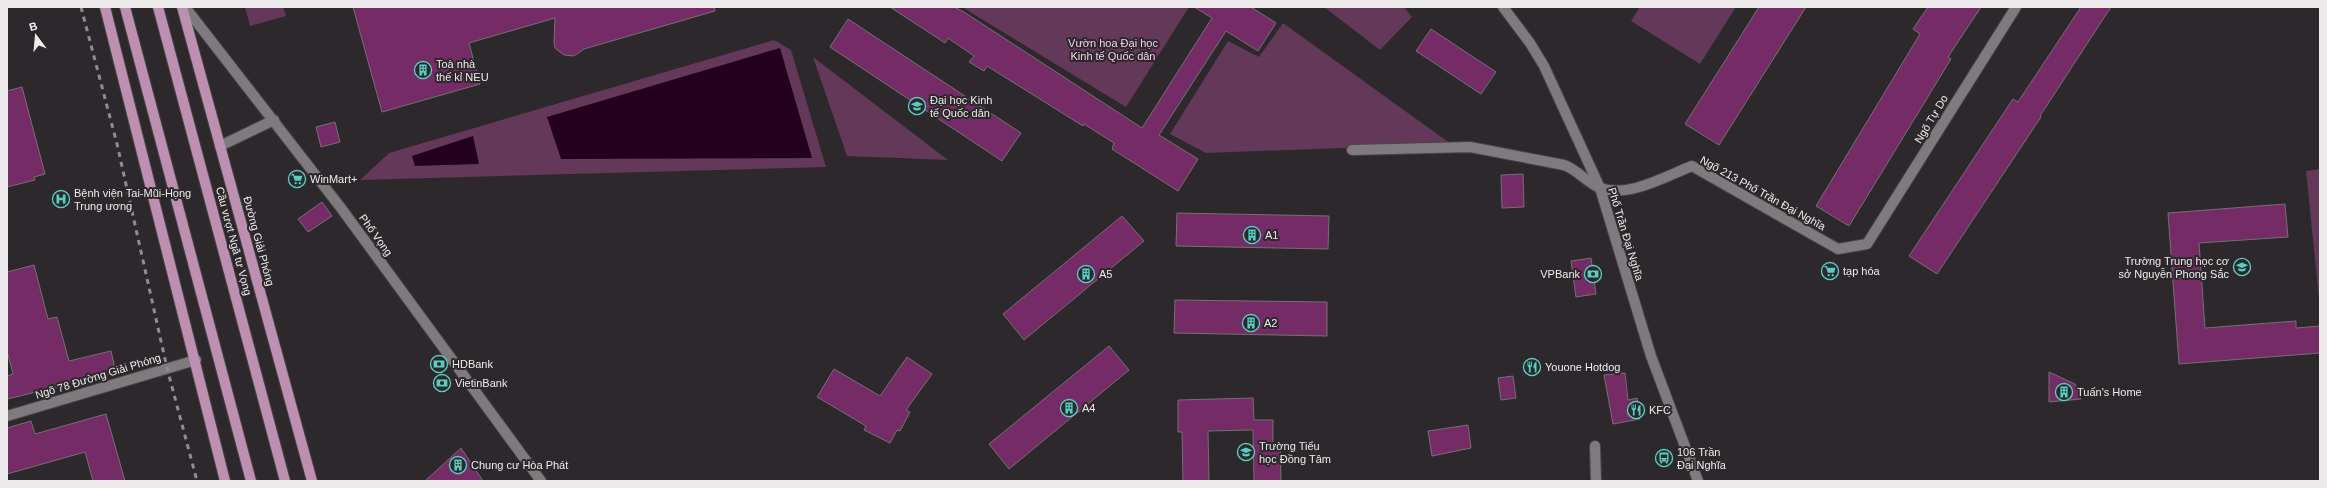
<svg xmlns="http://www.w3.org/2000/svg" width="2327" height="488" font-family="Arial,sans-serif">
	<rect width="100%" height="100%" fill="#2c282b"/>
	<!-- green -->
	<g fill="#633858">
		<polygon points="245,7 283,7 286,16 250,26"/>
		<polygon points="966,7 1189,7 1126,107 965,9"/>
		<polygon points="1324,7 1404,7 1412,17 1380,50"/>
		<polygon points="1640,7 1736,7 1700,64 1631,21"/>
		<polygon points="1283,23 1451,144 1206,153 1170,134 1228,41 1259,57"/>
		<polygon points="774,40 791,50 826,167 360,180 389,153"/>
		<polygon points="813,57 948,160 847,156"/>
		<polygon points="2320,169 2320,299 2319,299 2306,171"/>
	</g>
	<!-- water -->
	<g fill="#23011d">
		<polygon points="780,48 812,158 561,159 547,117"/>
		<polygon points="473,136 479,164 415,166 412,156"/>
	</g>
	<!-- building -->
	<g fill="#752c66" stroke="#747073">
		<polygon points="353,7 714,7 715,11 584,49 574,56 564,55 555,48 554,42 555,18 469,43 480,84 382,112"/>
		<polygon points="890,7 954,7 964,12 1142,128 1212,18 1194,7 1251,7 1276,23 1258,51 1226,31 1159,135 1198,159 1178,191 1112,149 1114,143 1084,124 1083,126 987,66 984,71 969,62 974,56 948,38 945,43"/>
		<polygon points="1759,7 1806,7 1719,145 1685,124"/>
		<polygon points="1928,7 1981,7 1948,57 1951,59 1849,226 1816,206 1920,34 1913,29"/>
		<polygon points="2081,7 2111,7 2040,116 2041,117 1937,274 1909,256 2013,99 2018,102"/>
		<polygon points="848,19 1021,133 1002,161 830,47"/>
		<polygon points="1431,29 1496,72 1481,94 1416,51"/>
		<polygon points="22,87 45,174 34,177 35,180 7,187 7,91"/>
		<polygon points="335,122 340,142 321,147 316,127"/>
		<polygon points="1523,174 1524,207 1502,208 1501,175"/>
		<polygon points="322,202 332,216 308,232 298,219"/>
		<polygon points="2285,204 2288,237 2199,243 2205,328 2296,321 2296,328 2320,326 2320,353 2179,364 2168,213"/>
		<polygon points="1177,213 1329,216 1328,249 1176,246"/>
		<polygon points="1122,216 1144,241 1024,340 1003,314"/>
		<polygon points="1591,258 1596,294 1576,297 1571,261"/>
		<polygon points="34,265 48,319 57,317 69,361 111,351 116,373 7,399 7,376 13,374 7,351 7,272"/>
		<polygon points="1175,300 1327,302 1327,336 1174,333"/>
		<polygon points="1109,346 1129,370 1009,469 989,444"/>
		<polygon points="907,357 932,374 906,410 910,412 900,431 897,430 890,443 864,430 866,426 817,397 834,369 880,396"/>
		<polygon points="2049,372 2075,384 2081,399 2049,402"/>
		<polygon points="1625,373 1628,400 1637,398 1640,419 1613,424 1604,375"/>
		<polygon points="1513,376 1516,398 1501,400 1498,378"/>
		<polygon points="1253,398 1254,420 1273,420 1273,446 1280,446 1281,481 1254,481 1253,430 1208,431 1209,481 1183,481 1182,432 1178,432 1178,400"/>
		<polygon points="106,414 125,481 93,481 85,452 7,474 7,428 31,421 35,434"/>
		<polygon points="1468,425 1471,448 1432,456 1428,431"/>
		<polygon points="461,448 483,481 425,481"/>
	</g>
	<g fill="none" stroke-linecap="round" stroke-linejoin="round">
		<!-- minor casing -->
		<g stroke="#484547" stroke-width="12">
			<g id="minor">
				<polyline points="185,7 341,208 541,481"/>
				<polyline points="1503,7 1530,43 1544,66 1600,188 1651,356 1698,481"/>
				<polyline points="220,146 274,120"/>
				<path d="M 1352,150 L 1470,147 L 1564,165 C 1578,170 1587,183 1600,188 C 1629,198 1666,176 1692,166 L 1838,249 L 1867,244 L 2016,7"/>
				<polyline points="7,416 196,360"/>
				<polyline points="1595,446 1596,481"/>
			</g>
		</g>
		<!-- major casing -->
		<g stroke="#484547" stroke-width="12">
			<g id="major">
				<polyline points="105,7 225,481"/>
				<polyline points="125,7 251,481"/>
				<polyline points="158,7 285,481"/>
				<polyline points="182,7 312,481"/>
			</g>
		</g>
		<!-- minor -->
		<use href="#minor" stroke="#7e7a7d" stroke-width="10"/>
		<!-- major -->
		<use href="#major" stroke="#bd90b1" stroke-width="10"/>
		<!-- rail -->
		<polyline stroke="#908c8f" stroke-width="3" stroke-dasharray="5 5" stroke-linecap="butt" points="81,7 117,144 167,368 197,481"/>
	</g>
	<!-- icons -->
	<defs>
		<g id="building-ring" transform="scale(0.9)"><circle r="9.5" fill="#2c282b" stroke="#56cec3" stroke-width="1.5"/><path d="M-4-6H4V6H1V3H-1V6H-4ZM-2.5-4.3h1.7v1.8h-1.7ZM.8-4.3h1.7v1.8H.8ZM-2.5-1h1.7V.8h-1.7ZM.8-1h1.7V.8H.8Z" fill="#56cec3"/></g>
		<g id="university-ring" transform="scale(0.9)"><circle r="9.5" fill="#2c282b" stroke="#56cec3" stroke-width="1.5"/><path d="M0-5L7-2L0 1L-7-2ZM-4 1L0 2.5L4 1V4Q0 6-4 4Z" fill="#56cec3"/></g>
		<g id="supermarket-ring" transform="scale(0.9)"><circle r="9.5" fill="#2c282b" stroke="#56cec3" stroke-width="1.5"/><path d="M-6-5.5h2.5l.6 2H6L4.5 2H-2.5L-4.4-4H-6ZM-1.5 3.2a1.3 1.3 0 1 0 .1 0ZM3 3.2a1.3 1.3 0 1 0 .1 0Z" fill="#56cec3"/></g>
		<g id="hospital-ring" transform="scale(0.9)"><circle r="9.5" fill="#2c282b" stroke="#56cec3" stroke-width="1.5"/><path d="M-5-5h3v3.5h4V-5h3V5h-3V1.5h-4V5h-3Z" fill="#56cec3"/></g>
		<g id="school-ring" transform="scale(0.9)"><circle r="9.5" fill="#2c282b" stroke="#56cec3" stroke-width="1.5"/><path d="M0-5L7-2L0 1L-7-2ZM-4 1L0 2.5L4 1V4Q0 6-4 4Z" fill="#56cec3"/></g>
		<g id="bank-ring" transform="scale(0.9)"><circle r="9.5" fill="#2c282b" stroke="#56cec3" stroke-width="1.5"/><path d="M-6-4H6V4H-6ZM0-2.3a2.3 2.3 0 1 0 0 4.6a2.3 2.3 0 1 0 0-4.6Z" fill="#56cec3"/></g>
		<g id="restaurant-ring" transform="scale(0.9)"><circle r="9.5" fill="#2c282b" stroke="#56cec3" stroke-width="1.5"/><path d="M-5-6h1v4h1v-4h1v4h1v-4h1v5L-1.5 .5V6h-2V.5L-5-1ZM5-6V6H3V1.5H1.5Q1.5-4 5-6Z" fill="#56cec3"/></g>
		<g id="bus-ring" transform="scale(0.9)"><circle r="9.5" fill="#2c282b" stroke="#56cec3" stroke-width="1.5"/><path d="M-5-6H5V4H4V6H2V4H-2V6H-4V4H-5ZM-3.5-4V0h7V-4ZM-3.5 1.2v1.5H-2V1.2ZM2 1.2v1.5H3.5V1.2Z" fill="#56cec3"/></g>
	</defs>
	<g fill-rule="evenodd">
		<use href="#building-ring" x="423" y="70"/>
		<use href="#university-ring" x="917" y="106"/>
		<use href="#supermarket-ring" x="297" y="179"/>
		<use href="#hospital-ring" x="61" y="199"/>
		<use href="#building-ring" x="1252" y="235"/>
		<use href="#school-ring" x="2242" y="267"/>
		<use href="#supermarket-ring" x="1830" y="271"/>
		<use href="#building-ring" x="1086" y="274"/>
		<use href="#bank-ring" x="1593" y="274"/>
		<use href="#building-ring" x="1251" y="323"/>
		<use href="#bank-ring" x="439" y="364"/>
		<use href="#restaurant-ring" x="1532" y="367"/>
		<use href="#bank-ring" x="442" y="383"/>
		<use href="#building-ring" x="2064" y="392"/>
		<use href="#building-ring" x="1069" y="408"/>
		<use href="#restaurant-ring" x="1636" y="410"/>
		<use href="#school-ring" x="1246" y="452"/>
		<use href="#bus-ring" x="1664" y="458"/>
		<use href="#building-ring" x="458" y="465"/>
	</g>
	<g text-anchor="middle" stroke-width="4" stroke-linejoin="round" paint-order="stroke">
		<!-- park labels -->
		<g font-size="11" fill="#f9ceed" stroke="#2c282b">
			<text x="1113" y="47">Vườn hoa Đại học<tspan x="1113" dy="13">Kinh tế Quốc dân</tspan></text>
		</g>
		<!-- poi labels -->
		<g font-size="11" fill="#eeebed" stroke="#2c282b" text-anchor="start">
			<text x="436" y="68">Toà nhà<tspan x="436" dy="13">thế kỉ NEU</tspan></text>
			<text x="930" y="104">Đại học Kinh<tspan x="930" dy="13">tế Quốc dân</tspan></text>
			<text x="310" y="183">WinMart+</text>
			<text x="74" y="197">Bệnh viện Tai-Mũi-Họng<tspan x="74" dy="13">Trung ương</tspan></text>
			<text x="1265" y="239">A1</text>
			<text x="2229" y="265" text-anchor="end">Trường Trung học cơ<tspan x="2229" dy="13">sở Nguyễn Phong Sắc</tspan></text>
			<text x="1843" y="275">tạp hóa</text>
			<text x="1099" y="278">A5</text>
			<text x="1580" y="278" text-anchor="end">VPBank</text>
			<text x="1264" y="327">A2</text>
			<text x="452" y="368">HDBank</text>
			<text x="1545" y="371">Youone Hotdog</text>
			<text x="455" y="387">VietinBank</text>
			<text x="2077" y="396">Tuấn's Home</text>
			<text x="1082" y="412">A4</text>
			<text x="1649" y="414">KFC</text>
			<text x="1259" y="450">Trường Tiểu<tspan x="1259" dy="13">học Đồng Tâm</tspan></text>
			<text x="1677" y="456">106 Trần<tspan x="1677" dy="13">Đại Nghĩa</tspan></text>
			<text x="471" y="469">Chung cư Hòa Phát</text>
		</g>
		<!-- street labels -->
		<g font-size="11" fill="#eeebed" stroke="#2c282b">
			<text transform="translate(1931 119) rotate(-59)" y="4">Ngõ Tự Do</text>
			<text transform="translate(1763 193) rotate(29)" y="4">Ngõ 213 Phố Trần Đại Nghĩa</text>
			<text transform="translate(1626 234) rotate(73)" y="4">Phố Trần Đại Nghĩa</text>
			<text transform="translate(376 235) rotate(54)" y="4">Phố Vọng</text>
			<text transform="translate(234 241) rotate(75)" y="4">Cầu vượt Ngã tư Vọng</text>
			<text transform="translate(259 241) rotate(75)" y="4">Đường Giải Phóng</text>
			<text transform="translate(98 376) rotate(-17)" y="4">Ngõ 78 Đường Giải Phóng</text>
		</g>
	</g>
	<!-- border -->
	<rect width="2327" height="488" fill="none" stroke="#eeebed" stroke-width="16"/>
	<!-- north arrow -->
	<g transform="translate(36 36) rotate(344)" stroke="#2c282b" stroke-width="3" paint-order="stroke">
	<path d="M0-3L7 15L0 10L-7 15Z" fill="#eeebed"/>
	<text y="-6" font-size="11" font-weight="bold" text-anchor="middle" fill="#eeebed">B</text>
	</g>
</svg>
